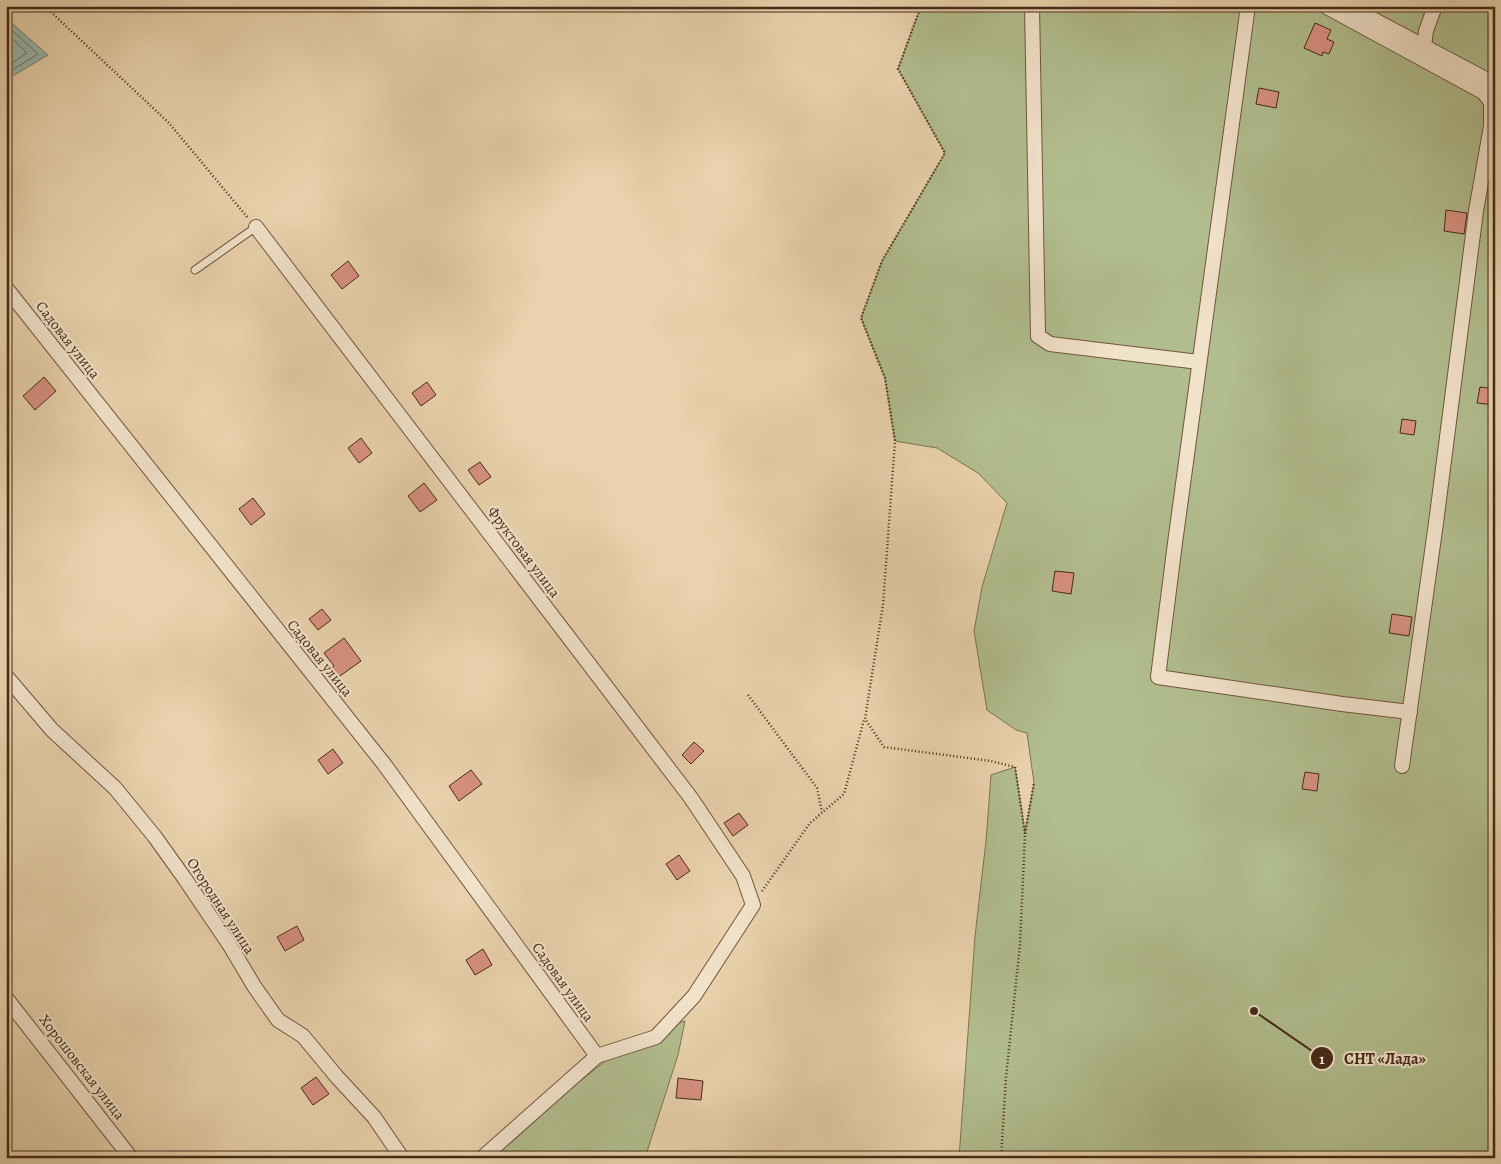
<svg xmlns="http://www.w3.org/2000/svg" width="1501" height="1164" font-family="Alegreya,serif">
	<rect width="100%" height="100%" fill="#e9d2ad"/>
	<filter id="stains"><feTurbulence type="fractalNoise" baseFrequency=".004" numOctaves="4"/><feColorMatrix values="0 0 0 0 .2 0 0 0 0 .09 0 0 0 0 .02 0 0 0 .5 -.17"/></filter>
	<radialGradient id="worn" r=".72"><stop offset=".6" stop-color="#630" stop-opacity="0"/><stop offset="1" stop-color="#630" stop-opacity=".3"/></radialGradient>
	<!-- green -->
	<g fill="#b1bd8e" stroke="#7c7453">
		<polygon points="921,6 1495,6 1495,1158 959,1158 975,936 986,841 991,775 1015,767 1025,832 1034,783 1027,733 1016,730 987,710 974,631 982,587 1007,503 978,473 937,448 895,441 885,378 861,318 882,261 945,153 898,69"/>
		<polygon points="685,1021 678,1055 645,1158 483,1158 637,1036"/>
	</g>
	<!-- water -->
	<polygon fill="#97b7ac" stroke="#777f71" points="6,18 48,55 6,80"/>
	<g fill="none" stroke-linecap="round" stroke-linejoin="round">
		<!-- shore -->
		<g stroke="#6e7162" stroke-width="1">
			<polyline points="6,25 38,54 6,74"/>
			<polyline points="6,33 27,53 6,67"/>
		</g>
	</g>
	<!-- building -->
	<g fill="#d79082" stroke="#462b18">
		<polygon points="1315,23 1331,30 1327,39 1334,42 1329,54 1323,52 1322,56 1304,48"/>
		<polygon points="1259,88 1279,92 1276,108 1256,104"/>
		<polygon points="1446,210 1467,213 1464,234 1444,231"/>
		<polygon points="348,261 359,276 342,289 331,275"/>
		<polygon points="44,377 56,391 35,410 23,396"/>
		<polygon points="427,382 436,395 421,406 412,393"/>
		<polygon points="1480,387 1495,389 1495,405 1477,403"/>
		<polygon points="1402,419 1416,421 1414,435 1400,433"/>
		<polygon points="361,438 372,453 359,463 348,448"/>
		<polygon points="480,462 491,477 479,485 468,470"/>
		<polygon points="424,483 437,500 420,512 408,496"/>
		<polygon points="253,498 265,514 251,525 239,509"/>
		<polygon points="1055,571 1074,573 1071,594 1052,591"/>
		<polygon points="322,609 331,620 318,630 309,619"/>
		<polygon points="1392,614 1412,617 1409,636 1389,633"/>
		<polygon points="344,638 361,661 333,681 326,672 334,666 324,653"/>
		<polygon points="694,742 704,751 691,764 682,755"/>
		<polygon points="333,749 343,763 328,774 318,760"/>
		<polygon points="471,770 482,784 459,801 449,786"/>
		<polygon points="1305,772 1319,774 1317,791 1302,789"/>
		<polygon points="739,813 748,825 733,836 724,823"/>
		<polygon points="679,855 690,871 677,880 666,864"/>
		<polygon points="297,926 304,940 285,951 277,937"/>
		<polygon points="483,949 492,965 475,975 466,960"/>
		<polygon points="316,1077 329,1094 313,1105 301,1088"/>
		<polygon points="678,1078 703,1081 701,1100 676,1098"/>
	</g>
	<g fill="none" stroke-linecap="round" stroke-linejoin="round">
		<!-- service casing -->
		<g stroke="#6f553d" stroke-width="9">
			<polyline id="service" points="195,270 256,227"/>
		</g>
		<!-- minor casing -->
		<g stroke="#6f553d" stroke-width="16">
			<g id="minor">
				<polyline points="1032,6 1038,336 1050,344 1199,362"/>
				<polyline points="1248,6 1175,543 1158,677 1342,704 1410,712"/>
				<polyline points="1325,6 1483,92 1491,102 1491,126 1476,211 1436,523 1402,766"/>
				<polyline points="1348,6 1495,84"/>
				<polyline points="1424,47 1426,31 1435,6"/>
				<polyline points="256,227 691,798 743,876 753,905 694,996 656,1037 597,1056 482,1158"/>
				<polyline points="6,288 384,764 597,1056"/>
				<polyline points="6,676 52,730 115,788 155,837 185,879 229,944 254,986 278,1020 303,1036 337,1077 374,1117 402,1158"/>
				<polyline points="6,998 131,1158"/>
			</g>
		</g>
		<!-- path -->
		<g stroke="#462b18" stroke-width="2.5" stroke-dasharray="1 2.5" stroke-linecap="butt">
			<polyline points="42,6 51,12 169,123 248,218"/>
			<polyline points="921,6 898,69 945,153 882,261 861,318 885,378 895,441 883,605 865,719 884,747 991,761 1015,767 1025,834"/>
			<polyline points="748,695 817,788 822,812"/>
			<polyline points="762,891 810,823 844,794 864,720"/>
			<polyline points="1001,1158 1006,1077 1020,945 1025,834 1034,783"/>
		</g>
		<!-- service -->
		<use href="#service" stroke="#f1e2ca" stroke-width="7"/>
		<!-- minor -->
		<use href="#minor" stroke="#f1e2ca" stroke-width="14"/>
	</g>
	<g text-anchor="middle" stroke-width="4" stroke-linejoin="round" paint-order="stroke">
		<!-- street labels -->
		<g font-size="15" fill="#462b18" stroke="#f1e2ca">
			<text transform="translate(68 340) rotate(52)" y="5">Садовая улица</text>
			<text transform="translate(524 552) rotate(53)" y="5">Фруктовая улица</text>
			<text transform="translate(320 658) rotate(51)" y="5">Садовая улица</text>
			<text transform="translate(221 906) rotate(57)" y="5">Огородная улица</text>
			<text transform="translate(563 982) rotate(54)" y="5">Садовая улица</text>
			<text transform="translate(82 1067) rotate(52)" y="5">Хорошовская улица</text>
		</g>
	</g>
	<!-- callouts -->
	<path fill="none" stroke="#462b18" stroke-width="2" d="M1254 1011L1322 1058"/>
	<g fill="#462b18" stroke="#f1e2ca" stroke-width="2">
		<circle cx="1254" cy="1011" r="5"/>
		<circle cx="1322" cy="1058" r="12"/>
	</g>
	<g font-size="15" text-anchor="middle" font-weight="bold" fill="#fff">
		<text x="1322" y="1064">1</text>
	</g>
	<g font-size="16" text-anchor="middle" font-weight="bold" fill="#462b18" stroke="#f1e2ca" stroke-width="4" stroke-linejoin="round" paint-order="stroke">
		<text x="1385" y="1064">СНТ «Лада»</text>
	</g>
	<!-- margin -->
	<rect width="1501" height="1164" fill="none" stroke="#e9d2ad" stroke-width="25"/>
	<rect x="8" y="8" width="1486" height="1149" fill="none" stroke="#462b18" stroke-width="2.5"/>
	<rect x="12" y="12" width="1476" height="1139" fill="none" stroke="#462b18"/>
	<rect width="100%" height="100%" filter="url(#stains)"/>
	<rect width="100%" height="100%" fill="url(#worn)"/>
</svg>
